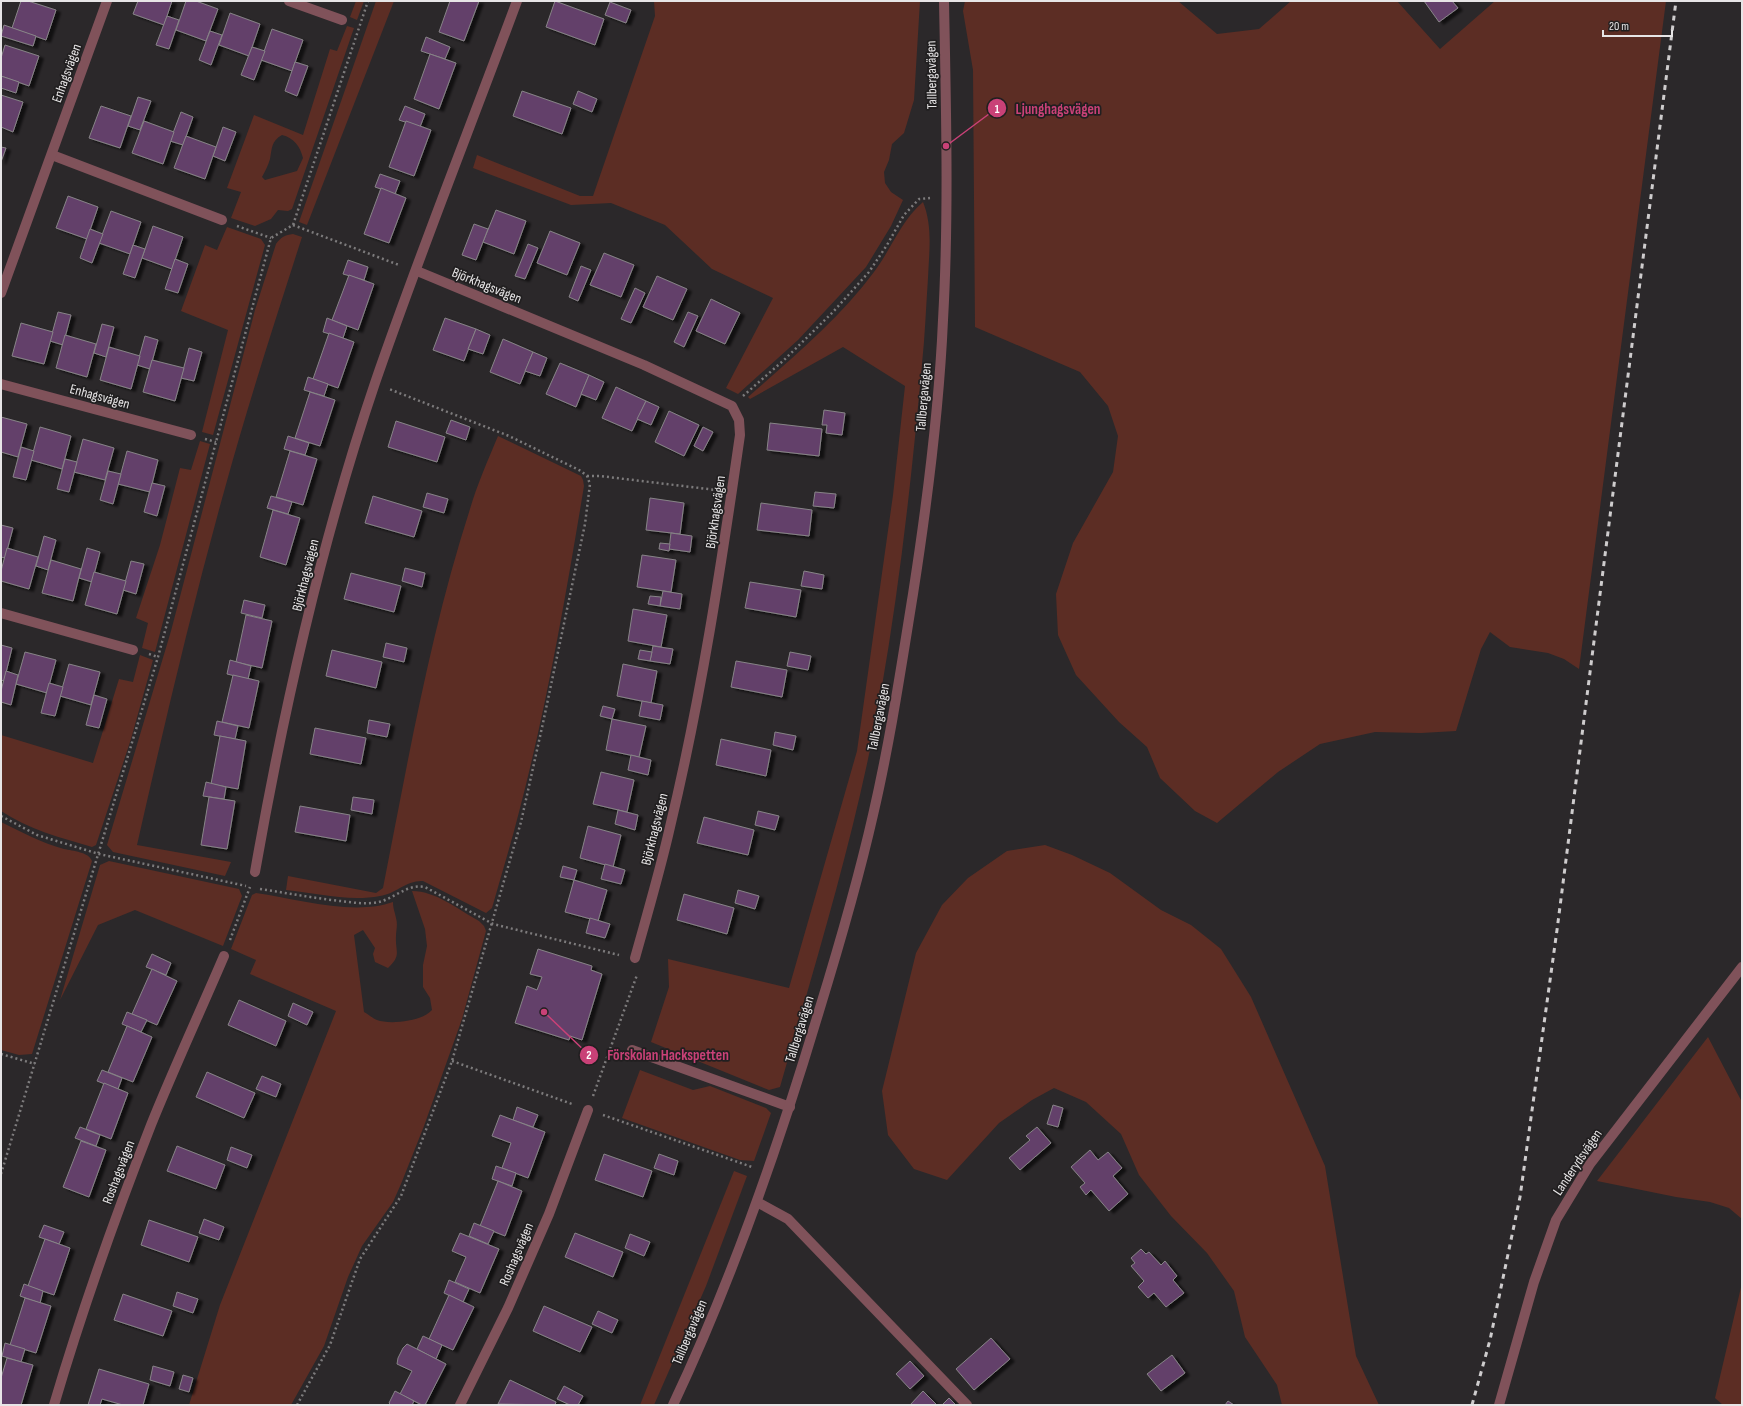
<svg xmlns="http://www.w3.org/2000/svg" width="1743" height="1406" font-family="'Sofia Sans Condensed',sans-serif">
	<defs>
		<filter id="shadow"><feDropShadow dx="4.5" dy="2.5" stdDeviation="1" flood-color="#0009"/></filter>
	</defs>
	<rect width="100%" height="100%" fill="#2b282a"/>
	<!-- green -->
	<g fill="#5c2d24" fill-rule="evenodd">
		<polygon points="356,1 364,1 357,20 350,17"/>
		<polygon points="376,1 394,1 307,225 299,222"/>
		<polygon points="654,1 920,1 914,100 904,133 892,144 889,160 884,172 885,183 891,192 903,200 891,226 866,267 798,340 738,394 726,388 773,298 712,269 665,225 611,203 571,205 473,168 477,155 580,196 593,196 655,16"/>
		<polygon points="965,1 1178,1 1217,34 1259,29 1291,1 1397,1 1440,49 1495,1 1666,1 1579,669 1564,659 1548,653 1510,647 1490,632 1481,649 1456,731 1421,733 1375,732 1320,744 1278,772 1217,823 1195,811 1160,778 1147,747 1119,722 1076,675 1058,635 1056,594 1073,543 1113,472 1118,436 1108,406 1080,372 975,327 973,70 963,11"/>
		<path d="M 347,26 L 354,28 L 292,209 L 288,211 L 278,210 L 271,219 L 255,226 L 231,218 L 241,192 L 227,188 L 254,115 L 303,135 L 330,49 L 337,51 ZM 282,135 C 294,138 300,146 303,158 L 297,171 L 265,180 L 262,177 C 265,171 268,166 270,159 C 272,149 271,141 282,135 Z"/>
		<path d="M 923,202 C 933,227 929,252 928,278 C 926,307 925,335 922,364 C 912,474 900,584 881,692 C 858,826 817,957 780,1087 L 769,1090 L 651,1042 L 669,987 L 668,959 L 789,988 L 857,751 L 893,495 L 905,386 L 843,347 L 750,399 L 748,397 C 792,358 839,319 874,272 C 892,248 900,222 923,202 Z"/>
		<polygon points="227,227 261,239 265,245 213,435 202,432 228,330 181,311 205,245 217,250"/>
		<path d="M 293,234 L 302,237 C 275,321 248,404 225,488 C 192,606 164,726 137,845 L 231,862 L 225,876 L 113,852 L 107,845 L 171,631 L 255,310 L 276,244 C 281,237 285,235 293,234 Z"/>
		<path d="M 498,436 L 581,476 L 583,480 L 584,486 C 566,595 547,705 519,812 C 511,844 501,876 492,908 L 486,913 L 482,911 L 423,881 C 407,880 395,894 380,896 C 349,902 316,893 286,890 L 288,876 L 376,893 L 383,888 C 408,761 430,633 470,509 C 477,485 488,460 498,436 Z"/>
		<polygon points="200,441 210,444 155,652 142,648 148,623 136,618 160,545 180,468 191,470"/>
		<path d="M 140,655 L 153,660 L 131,739 L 96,845 L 92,847 C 61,838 28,829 1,811 L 1,735 L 93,763 L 119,679 L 133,682 Z"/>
		<path d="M 1,822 C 21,832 42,843 64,849 C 73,851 89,852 92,861 L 32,1054 L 19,1055 L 1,1050 Z"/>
		<polygon points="1045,845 1072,855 1110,873 1161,910 1191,925 1221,949 1251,997 1325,1166 1356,1356 1379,1405 1282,1405 1277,1385 1245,1337 1234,1291 1207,1253 1171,1216 1139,1175 1121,1134 1086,1102 1054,1088 1032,1100 999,1123 947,1180 914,1169 888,1135 882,1091 916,953 942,905 968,878 1007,851"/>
		<polygon points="109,861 239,889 242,896 223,946 135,910 98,925 60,1000 100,865"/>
		<path d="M 412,891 C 436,891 459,910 479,921 L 484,926 L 486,931 L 462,1019 L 424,1126 L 401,1184 L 393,1202 L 362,1246 L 348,1277 L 324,1346 L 291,1405 L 189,1405 L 220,1305 L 336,1011 L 250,974 L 256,960 L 231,949 L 252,895 L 256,893 C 297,899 354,916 393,902 C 393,909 395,912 396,918 C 398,925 396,930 396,936 C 395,952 402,955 388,968 L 375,962 L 373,954 L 375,948 L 363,930 L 354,935 L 364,1012 C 368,1014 372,1018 377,1020 C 390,1025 423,1021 432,1010 L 430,998 L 423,987 L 423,965 L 427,946 L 425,929 Z"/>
		<polygon points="1708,1037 1742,1102 1742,1219 1729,1208 1710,1202 1676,1197 1597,1181"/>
		<polygon points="640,1070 693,1090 710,1086 766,1108 771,1113 754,1161 740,1160 622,1118"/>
		<polygon points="734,1171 747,1176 706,1286 654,1405 640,1405"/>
		<polygon points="1742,1283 1742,1405 1723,1405 1715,1398"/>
	</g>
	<!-- building -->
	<g fill="#64406b" stroke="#878487" filter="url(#shadow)">
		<polygon points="21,1 28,1 56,10 46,40 12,28"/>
		<polygon points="138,1 172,1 164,25 133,14"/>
		<polygon points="186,1 196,1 218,9 206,41 176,30"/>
		<polygon points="450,1 479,1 464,41 439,32"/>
		<polygon points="555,1 604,19 595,45 546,27"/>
		<polygon points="1424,1 1452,1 1458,8 1439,22"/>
		<polygon points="610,2 631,10 626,23 605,15"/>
		<polygon points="230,13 260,24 249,56 219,45"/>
		<polygon points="167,16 179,20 169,49 156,45"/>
		<polygon points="4,25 36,36 33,46 1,36"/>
		<polygon points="272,29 303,40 292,71 261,60"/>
		<polygon points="210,31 222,35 211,65 199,60"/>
		<polygon points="426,37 450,47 445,59 421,51"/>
		<polygon points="5,45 39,56 29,86 1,76 1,58"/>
		<polygon points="252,47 265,51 254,80 241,75"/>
		<polygon points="430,54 456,63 439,109 414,99"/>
		<polygon points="295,62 308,66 297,96 285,91"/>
		<polygon points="1,76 19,82 16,93 1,88"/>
		<polygon points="522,91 571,108 562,134 513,116"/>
		<polygon points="578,91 597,99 592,112 573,104"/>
		<polygon points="1,95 23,102 13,132 1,127"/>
		<polygon points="138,97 151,101 140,130 128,126"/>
		<polygon points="101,106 131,116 120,148 89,138"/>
		<polygon points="405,106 425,114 420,127 399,120"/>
		<polygon points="181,112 193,117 183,145 170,141"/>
		<polygon points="144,121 174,132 163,164 132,153"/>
		<polygon points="406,121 431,130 414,176 389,167"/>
		<polygon points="223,127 236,132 225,161 213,156"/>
		<polygon points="186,136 216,147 205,179 174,168"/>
		<polygon points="1,147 6,148 1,162"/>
		<polygon points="380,174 400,181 395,194 375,187"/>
		<polygon points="381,188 406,198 389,243 364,234"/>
		<polygon points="68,196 98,207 87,239 56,228"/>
		<polygon points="496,210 526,221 514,254 483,242"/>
		<polygon points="111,211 141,222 130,254 99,243"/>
		<polygon points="474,224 488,229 476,260 462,255"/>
		<polygon points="153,226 183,237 172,269 142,258"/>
		<polygon points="90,229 103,234 92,263 80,258"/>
		<polygon points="550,231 580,243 567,275 537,263"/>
		<polygon points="528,244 538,248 525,279 515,276"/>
		<polygon points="133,245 145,249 135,278 123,274"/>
		<polygon points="604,253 634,265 621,297 590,285"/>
		<polygon points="175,259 188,264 178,293 165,289"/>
		<polygon points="348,260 368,267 364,280 343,274"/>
		<polygon points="581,266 591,270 578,301 569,297"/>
		<polygon points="349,275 374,284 358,330 332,320"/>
		<polygon points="657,276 687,289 673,320 643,307"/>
		<polygon points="635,288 645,293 631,323 621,319"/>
		<polygon points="711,299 740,313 725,344 696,331"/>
		<polygon points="58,312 71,315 63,345 50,341"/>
		<polygon points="688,312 698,316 684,347 674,342"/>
		<polygon points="327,318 347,326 343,338 323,332"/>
		<polygon points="445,318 476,329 464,361 433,350"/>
		<polygon points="21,323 53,332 44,364 12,356"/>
		<polygon points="102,324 114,327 106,357 94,353"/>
		<polygon points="476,329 490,335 483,354 468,349"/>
		<polygon points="329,333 354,342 338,388 313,379"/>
		<polygon points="65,335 96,344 87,377 56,368"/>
		<polygon points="145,336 158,340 150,369 137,365"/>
		<polygon points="503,339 533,352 520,384 490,372"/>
		<polygon points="109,347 140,356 131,389 100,380"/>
		<polygon points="189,348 202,352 194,381 181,378"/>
		<polygon points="533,352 547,358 540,376 525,371"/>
		<polygon points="152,360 184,368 175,401 143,392"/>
		<polygon points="560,363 589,375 576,407 546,394"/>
		<polygon points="589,375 604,382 596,400 581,394"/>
		<polygon points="308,377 328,384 324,396 304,390"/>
		<polygon points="616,387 646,401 632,431 602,418"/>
		<polygon points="310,392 335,400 320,446 295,438"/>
		<polygon points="646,401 659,407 651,425 637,419"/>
		<polygon points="824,410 845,413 842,435 826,433 827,425 822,425"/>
		<polygon points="669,411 699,425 684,456 655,442"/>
		<polygon points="1,417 27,424 18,457 1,452"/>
		<polygon points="451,420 470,427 466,440 446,433"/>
		<polygon points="396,421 445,437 437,462 388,447"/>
		<polygon points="770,423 822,429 819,456 767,450"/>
		<polygon points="40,427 71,436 62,469 31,460"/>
		<polygon points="703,427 713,432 703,451 694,446"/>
		<polygon points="288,436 309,443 305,455 284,449"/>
		<polygon points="83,439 114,448 105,480 74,472"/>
		<polygon points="21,447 34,451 26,480 13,477"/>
		<polygon points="127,451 158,460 150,492 118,484"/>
		<polygon points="290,451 317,459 303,505 276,497"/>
		<polygon points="65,459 77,462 69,492 57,489"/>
		<polygon points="108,471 121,474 113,504 100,500"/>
		<polygon points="152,483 165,486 157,516 144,512"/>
		<polygon points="815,492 836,494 834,508 813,506"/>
		<polygon points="427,493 448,499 444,513 423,507"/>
		<polygon points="271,496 292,502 288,514 267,508"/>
		<polygon points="373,496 422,511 414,537 365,523"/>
		<polygon points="650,498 684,503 680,534 646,530"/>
		<polygon points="761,503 812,510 809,536 757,530"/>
		<polygon points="273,510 300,518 286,565 260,557"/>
		<polygon points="1,525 13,528 5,558 1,557"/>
		<polygon points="671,533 692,536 690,552 669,549"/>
		<polygon points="44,536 56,540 48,570 36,566"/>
		<polygon points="660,543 670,544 669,551 659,549"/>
		<polygon points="7,548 38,557 29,589 1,581 1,571"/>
		<polygon points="87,548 100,552 92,582 79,578"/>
		<polygon points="642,555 676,560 671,592 637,587"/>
		<polygon points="51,560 81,569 73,601 42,593"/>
		<polygon points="131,561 144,564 136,594 123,590"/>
		<polygon points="405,568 425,573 422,587 402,581"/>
		<polygon points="804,571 824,575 822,589 801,586"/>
		<polygon points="94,572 126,581 117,614 85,605"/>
		<polygon points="351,573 401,586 394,612 344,599"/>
		<polygon points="750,582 801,590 796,617 745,608"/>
		<polygon points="663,591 682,594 680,609 660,606"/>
		<polygon points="650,596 661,597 660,606 648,604"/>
		<polygon points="244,600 265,605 262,618 241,613"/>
		<polygon points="633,609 667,615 661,647 628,641"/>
		<polygon points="246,615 272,621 262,668 236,662"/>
		<polygon points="386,643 407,648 404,662 383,657"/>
		<polygon points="1,645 12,648 4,681 1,680"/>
		<polygon points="653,646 673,649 670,664 650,661"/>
		<polygon points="332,650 382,662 376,688 326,676"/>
		<polygon points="640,650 652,652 650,661 638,659"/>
		<polygon points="25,652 56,660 47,693 16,684"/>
		<polygon points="790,652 811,656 808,670 787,666"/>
		<polygon points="230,660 251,666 248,679 227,674"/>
		<polygon points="736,661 787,670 782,697 731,687"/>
		<polygon points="69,664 100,672 91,705 60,696"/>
		<polygon points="623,664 657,671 651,703 617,696"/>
		<polygon points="6,671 18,675 11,705 1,702 1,691"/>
		<polygon points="233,675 259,681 249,728 222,722"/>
		<polygon points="49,683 63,687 55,716 41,713"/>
		<polygon points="94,695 107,699 99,728 86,725"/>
		<polygon points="642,701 663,705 660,720 639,716"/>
		<polygon points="603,706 615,709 612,719 600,716"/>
		<polygon points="612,719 646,726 639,757 606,750"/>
		<polygon points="369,720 390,724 387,737 367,733"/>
		<polygon points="217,721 238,726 235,739 214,735"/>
		<polygon points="315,728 366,738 361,764 310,754"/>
		<polygon points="775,732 796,736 793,750 773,745"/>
		<polygon points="220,736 246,741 238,789 211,784"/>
		<polygon points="721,739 771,750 766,776 716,765"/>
		<polygon points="631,755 651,760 648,775 628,770"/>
		<polygon points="601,772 634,780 627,812 593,804"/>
		<polygon points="206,782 226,787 224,799 203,796"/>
		<polygon points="209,797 235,801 227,849 201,845"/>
		<polygon points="353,797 374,800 372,814 351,810"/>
		<polygon points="300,806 350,815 346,841 295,832"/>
		<polygon points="618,810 638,815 635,830 615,824"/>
		<polygon points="758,811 779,816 775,830 755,825"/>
		<polygon points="704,817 754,830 748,855 697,843"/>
		<polygon points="588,826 621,835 613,867 580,858"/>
		<polygon points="605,864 625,870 621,884 601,879"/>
		<polygon points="563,866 577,870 574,880 560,877"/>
		<polygon points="574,880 607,890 598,921 565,912"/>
		<polygon points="738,890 759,896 755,909 735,903"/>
		<polygon points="684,894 734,908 727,934 677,920"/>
		<polygon points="590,918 610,924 605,938 586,933"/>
		<polygon points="538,949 592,966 591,970 602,974 582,1040 570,1036 569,1040 515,1023 527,986 537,990 542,977 530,974"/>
		<polygon points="152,954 171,963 166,975 146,967"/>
		<polygon points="152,969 177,981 157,1025 132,1014"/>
		<polygon points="239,1000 286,1021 276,1046 228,1025"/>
		<polygon points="293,1003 313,1012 307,1025 288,1016"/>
		<polygon points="127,1012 147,1020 141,1032 122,1024"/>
		<polygon points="127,1026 152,1037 133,1082 108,1072"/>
		<polygon points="102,1070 122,1078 118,1089 97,1081"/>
		<polygon points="207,1072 255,1093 244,1118 196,1097"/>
		<polygon points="262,1076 281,1084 276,1097 256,1089"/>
		<polygon points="104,1083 128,1093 111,1139 86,1129"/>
		<polygon points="1053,1105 1063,1108 1058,1127 1047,1124"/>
		<polygon points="517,1107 538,1115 533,1127 513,1120"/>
		<polygon points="500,1115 545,1132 528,1178 502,1168 511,1143 492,1136"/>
		<polygon points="80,1127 100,1135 96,1146 75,1138"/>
		<polygon points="1037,1127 1051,1143 1020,1170 1009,1158 1030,1140 1026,1136"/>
		<polygon points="81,1141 106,1150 89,1197 63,1187"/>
		<polygon points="177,1146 225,1165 216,1189 167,1171"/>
		<polygon points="231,1147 252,1155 247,1168 227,1160"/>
		<polygon points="1090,1150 1098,1160 1108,1152 1122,1168 1113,1176 1128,1194 1109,1211 1091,1190 1086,1195 1080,1187 1085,1183 1071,1167"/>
		<polygon points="604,1154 652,1171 643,1197 595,1180"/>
		<polygon points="659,1154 678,1161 674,1175 654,1168"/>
		<polygon points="496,1166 516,1173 512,1186 492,1179"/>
		<polygon points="498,1181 522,1191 505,1236 480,1226"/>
		<polygon points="204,1219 224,1227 219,1240 199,1233"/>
		<polygon points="149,1220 198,1237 189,1262 141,1245"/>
		<polygon points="474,1223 494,1231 488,1244 469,1236"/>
		<polygon points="44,1225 64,1232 59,1244 39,1237"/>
		<polygon points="460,1233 499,1249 480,1293 455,1282 466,1257 452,1251"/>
		<polygon points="575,1233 623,1252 613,1277 565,1257"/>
		<polygon points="630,1234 650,1242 644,1256 625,1248"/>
		<polygon points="45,1239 70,1248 54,1295 28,1286"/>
		<polygon points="1141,1249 1146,1254 1149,1252 1161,1265 1165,1261 1177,1276 1173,1280 1184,1293 1166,1307 1154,1293 1148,1298 1138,1287 1144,1281 1131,1266 1135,1263 1131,1258"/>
		<polygon points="449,1280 469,1289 463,1302 444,1293"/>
		<polygon points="24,1284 43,1291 40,1303 20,1296"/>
		<polygon points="177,1292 198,1299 193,1313 173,1306"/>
		<polygon points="123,1294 172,1311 163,1336 114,1320"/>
		<polygon points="449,1295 474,1307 453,1350 429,1339"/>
		<polygon points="25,1298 51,1306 36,1353 10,1345"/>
		<polygon points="544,1306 592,1327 580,1352 533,1331"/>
		<polygon points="598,1311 618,1320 612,1333 592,1324"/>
		<polygon points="423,1336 442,1345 436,1359 417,1349"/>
		<polygon points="991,1338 1010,1359 974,1390 956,1369"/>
		<polygon points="5,1343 25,1349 21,1362 2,1356"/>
		<polygon points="407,1344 446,1364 425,1405 422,1405 400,1394 412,1371 397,1364 398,1358 403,1348"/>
		<polygon points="1172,1355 1185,1373 1161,1391 1147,1374"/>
		<polygon points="7,1358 33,1365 21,1405 1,1405 1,1378"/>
		<polygon points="910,1361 924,1376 910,1389 896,1374"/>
		<polygon points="153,1366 174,1372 170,1386 150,1380"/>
		<polygon points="99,1369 149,1384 143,1405 123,1405 102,1399 100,1405 88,1405"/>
		<polygon points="183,1375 193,1378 189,1392 179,1389"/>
		<polygon points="510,1380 556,1402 555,1405 498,1404"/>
		<polygon points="564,1386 583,1396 578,1405 570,1405 557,1399"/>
		<polygon points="395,1391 414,1401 412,1405 391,1405 389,1403"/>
		<polygon points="923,1391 937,1405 910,1405"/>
		<polygon points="949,1398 956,1405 942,1405"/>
		<polygon points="1228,1401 1234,1405 1225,1405"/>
	</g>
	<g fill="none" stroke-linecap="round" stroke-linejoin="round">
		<!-- path -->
		<g stroke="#7d7b7c" stroke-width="2.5" stroke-dasharray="2 3" stroke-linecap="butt">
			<polyline points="293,225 399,265"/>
			<polyline points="237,226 271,238"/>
			<polyline points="743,396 784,360 833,312 869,272 887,245 904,215 919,199 930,198"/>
			<polyline points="205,439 216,442"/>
			<polyline points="587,476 600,476 716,490"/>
			<polyline points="149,654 158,657"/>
			<polyline points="1,816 37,835 99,854 246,886"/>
			<path d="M 260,889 C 287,893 313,898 340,901 C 350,902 360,904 371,903 C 391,903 405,883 425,887 L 493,924 L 619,955"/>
			<polyline points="230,940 250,887"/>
			<polyline points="1,1054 35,1064"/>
			<polyline points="452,1061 572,1104"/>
			<polyline points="593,1096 637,975"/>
			<polyline points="603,1115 752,1167"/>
			<polyline points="1,1174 158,657 271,238 293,225 368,1"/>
			<polyline points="297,1405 330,1345 360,1259 401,1196 452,1061 521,822 543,723 585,524 590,484 587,476 581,471 509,436 389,389"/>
		</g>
		<!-- service -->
		<g stroke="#80525a" stroke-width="10">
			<polyline points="632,1050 790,1107"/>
			<polyline points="757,1202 788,1219 967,1405"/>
		</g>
		<!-- minor -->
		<g stroke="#80525a" stroke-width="10">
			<polyline points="289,1 342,20"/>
			<polyline points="52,155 222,220"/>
			<path d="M 417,271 L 644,365 L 732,406 L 739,420 L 740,435 C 721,567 701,698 670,827 C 660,871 647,915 635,958"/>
			<polyline points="1,293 107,1"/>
			<polyline points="1,384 191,435"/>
			<polyline points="1,613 133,650"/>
			<path d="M 255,872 C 284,707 321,542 375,383 C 419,255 470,128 517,1"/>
			<path d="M 54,1405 C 82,1310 115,1217 151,1125 C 174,1068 200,1012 224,956"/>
			<polyline points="460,1405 508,1308 549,1214 588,1110"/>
			<polyline points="1499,1405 1534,1282 1556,1220 1590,1164 1742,967"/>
		</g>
		<!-- tertiary -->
		<path stroke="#80525a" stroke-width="10" d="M 673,1405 C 733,1278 779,1145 819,1011 C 839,946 858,881 873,815 C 890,742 901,668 913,594 C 927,504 939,412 943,320 C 949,214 946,107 944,1"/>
		<!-- rail -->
		<polyline stroke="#cecccd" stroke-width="3" stroke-dasharray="5 5" stroke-linecap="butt" points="1472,1405 1490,1340 1520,1197 1557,930 1676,1"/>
	</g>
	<g text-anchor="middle" stroke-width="3.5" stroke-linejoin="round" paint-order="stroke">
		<!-- street labels -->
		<g font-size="14" fill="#e7e5e6" stroke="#211f20">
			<text transform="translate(66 73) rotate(-70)" y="5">Enhagsvägen</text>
			<text transform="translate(931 75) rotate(-91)" y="5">Tallbergavägen</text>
			<text transform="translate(487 285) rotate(22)" y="5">Björkhagsvägen</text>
			<text transform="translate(100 396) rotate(15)" y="5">Enhagsvägen</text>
			<text transform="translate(923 397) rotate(-85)" y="5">Tallbergavägen</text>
			<text transform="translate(715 512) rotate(-82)" y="5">Björkhagsvägen</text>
			<text transform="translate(305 575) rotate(-76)" y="5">Björkhagsvägen</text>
			<text transform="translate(878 717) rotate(-79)" y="5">Tallbergavägen</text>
			<text transform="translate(654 829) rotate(-76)" y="5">Björkhagsvägen</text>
			<text transform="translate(799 1029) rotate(-73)" y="5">Tallbergavägen</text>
			<text transform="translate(1577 1162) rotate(-56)" y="5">Landerydsvägen</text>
			<text transform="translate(118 1172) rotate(-69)" y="5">Roshagsvägen</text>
			<text transform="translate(516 1254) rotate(-67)" y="5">Roshagsvägen</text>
			<text transform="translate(689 1332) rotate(-67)" y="5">Tallbergavägen</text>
		</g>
	</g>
	<!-- callouts -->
	<path fill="none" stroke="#c94177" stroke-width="1.5" d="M946 146L997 108M544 1012L589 1055"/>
	<g fill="#c94177" stroke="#211f20" stroke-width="1.5">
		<circle cx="946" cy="146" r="4"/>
		<circle cx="544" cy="1012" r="4"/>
		<circle cx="997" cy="108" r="10"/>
		<circle cx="589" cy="1055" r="10"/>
	</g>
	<g font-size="12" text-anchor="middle" font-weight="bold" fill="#fff">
		<text x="997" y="113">1</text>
		<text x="589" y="1059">2</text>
	</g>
	<g font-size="15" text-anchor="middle" font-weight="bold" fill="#c94177" stroke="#211f20" stroke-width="3.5" stroke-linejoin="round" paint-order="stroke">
		<text x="1058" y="114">Ljunghagsvägen</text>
		<text x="668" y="1060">Förskolan Hackspetten</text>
	</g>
	<!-- border -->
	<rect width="1743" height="1406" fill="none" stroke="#e7e5e6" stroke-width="4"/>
	<!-- scale -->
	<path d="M1603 30v6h69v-6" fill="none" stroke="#e7e5e6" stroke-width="2"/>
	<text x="1609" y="30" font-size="12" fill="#e7e5e6" stroke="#211f20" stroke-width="3" paint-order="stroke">20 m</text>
</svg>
